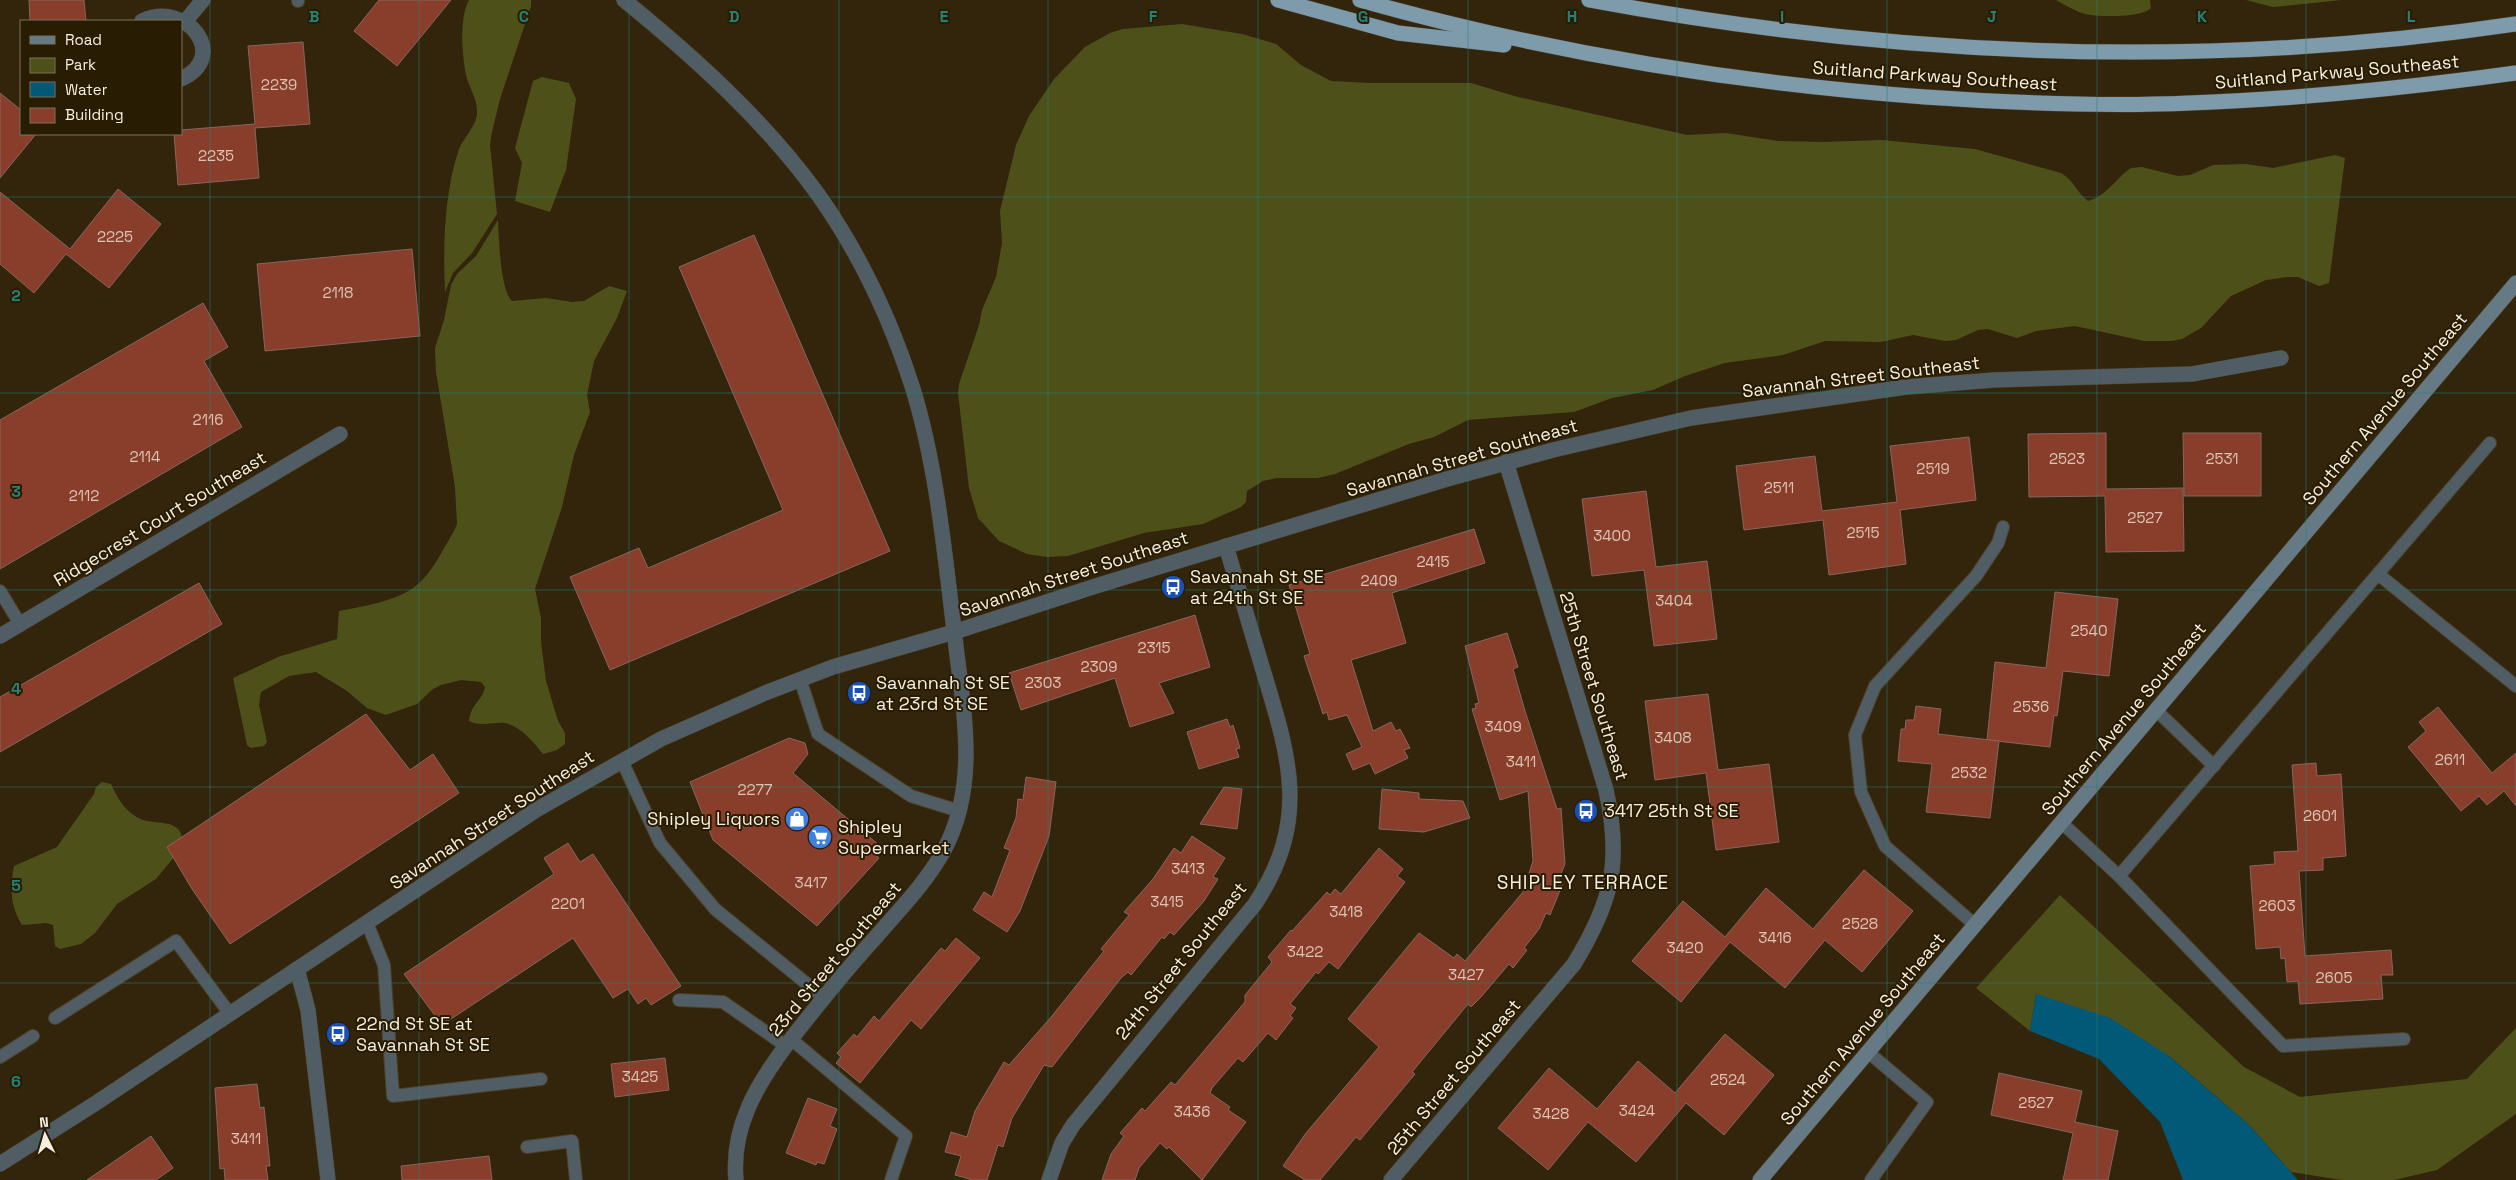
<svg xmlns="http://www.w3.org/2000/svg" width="2516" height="1180" font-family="'Space Grotesk',sans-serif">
	<rect width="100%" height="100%" fill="#32250c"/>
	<!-- green -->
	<g fill="#4e501a">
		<path d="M 469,0 L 531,0 L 531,6 L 500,99 L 492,132 L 490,145 L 497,214 L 472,253 L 453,273 L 445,292 C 443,246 444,196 458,152 C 462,139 478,125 477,111 C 477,98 469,88 466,75 C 462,54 459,19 469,0 Z"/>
		<path d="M 2056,0 L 2150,0 L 2151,8 C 2142,18 2098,17 2085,14 C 2075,11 2065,5 2056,0 Z"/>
		<polygon points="2246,0 2342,0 2273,7"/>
		<path d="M 1182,24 L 1242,34 L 1276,44 L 1301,65 L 1331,81 L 1370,83 L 1471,83 L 1518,97 L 1687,135 L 1726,133 L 1778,141 L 1823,142 L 1882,140 L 1975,149 L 2061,173 C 2074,180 2077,193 2088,201 C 2108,195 2115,179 2131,168 L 2142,167 L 2178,176 L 2190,175 L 2213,165 L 2246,164 L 2273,168 L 2335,155 L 2345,158 L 2329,283 L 2319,286 L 2298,277 L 2287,277 L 2266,280 L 2231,296 L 2201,328 L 2182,339 L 2171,341 L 2144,341 L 2075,326 L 2036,331 L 2017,338 L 1988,329 L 1978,330 L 1956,340 L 1945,341 L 1913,335 L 1881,342 L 1825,341 L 1783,355 L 1725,363 L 1685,376 L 1653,390 L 1612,398 L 1574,412 L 1468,420 L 1434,437 L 1409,444 L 1335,474 L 1318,478 L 1277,478 L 1263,481 L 1247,491 L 1246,502 L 1241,507 L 1203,524 L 1144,533 L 1068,556 L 1047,557 L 1027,554 L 999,541 L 978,518 L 969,488 L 958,393 L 959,384 L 979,325 L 982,310 L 996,277 L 1002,243 L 1000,211 L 1016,145 L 1029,116 L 1054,79 L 1085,47 L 1110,33 L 1123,29 Z"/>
		<polygon points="542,77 569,83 576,99 566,170 550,212 515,201 522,163 515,148 533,81"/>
		<path d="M 498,220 C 499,238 500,290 512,301 L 546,298 L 572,302 L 584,301 L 609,286 L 627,291 L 617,318 L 594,361 L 587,395 L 590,412 L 574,455 L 562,507 L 535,589 L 541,618 L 541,642 L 546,681 L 558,721 L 565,733 L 565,744 L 557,750 L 543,754 C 534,743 521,726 505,723 C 493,722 481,727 469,721 C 471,703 482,702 485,687 L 481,682 L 461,680 L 441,685 L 433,689 L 417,704 L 386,715 L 367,708 L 347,691 L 316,672 L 289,676 L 261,692 L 259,705 L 267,742 L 264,746 L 251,748 L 247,745 L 233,678 L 278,657 L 337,639 L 339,611 C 360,607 396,601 413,588 C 431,576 443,549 454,531 L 457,524 L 455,487 L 436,372 L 435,348 L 444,320 L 451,285 L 457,274 L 476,256 Z"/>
		<path d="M 102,782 L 111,784 C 117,797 123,808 135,816 C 154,829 181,813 184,845 L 156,879 L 117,904 L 95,933 L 81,944 L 60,949 L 55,946 L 53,925 L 46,923 L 22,925 C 10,905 10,889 14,866 L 57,847 L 94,794 L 96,787 Z"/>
		<polygon points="2060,895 2244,1067 2300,1097 2467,1079 2516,1028 2516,1114 2437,1170 2394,1180 2342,1180 2291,1172 2249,1125 2169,1056 2036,994 2030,1031 1976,988"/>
	</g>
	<!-- water -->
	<polygon fill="#025877" points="2036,994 2110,1018 2169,1056 2249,1125 2298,1180 2183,1180 2160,1122 2099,1059 2030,1031"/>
	<!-- building -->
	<g fill="#893e2b" stroke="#86665e">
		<polygon points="29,0 84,0 86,21 30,21"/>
		<polygon points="379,0 451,0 397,66 354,31"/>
		<polygon points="303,42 310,124 255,128 259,178 178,185 174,134 181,134 181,130 255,124 248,46"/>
		<polygon points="0,93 21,110 21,134 36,134 0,178"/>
		<polygon points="118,189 161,224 109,288 66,254 34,293 0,264 0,192 70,249"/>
		<polygon points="754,235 890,551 610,670 570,577 639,548 648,568 783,510 679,267"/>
		<polygon points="412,249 420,336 265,351 257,264"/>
		<polygon points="203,303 228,347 204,361 242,427 0,569 0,420"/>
		<polygon points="2106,433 2106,489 2183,488 2184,551 2106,552 2105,496 2029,497 2028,434"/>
		<polygon points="2183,433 2261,433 2261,496 2184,496"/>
		<polygon points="1969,437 1976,500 1900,510 1906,564 1829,575 1823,520 1744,530 1736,466 1815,456 1822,511 1897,502 1890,446"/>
		<polygon points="1646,491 1656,567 1707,561 1717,639 1654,646 1644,570 1592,576 1582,499"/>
		<polygon points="1474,529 1485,563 1392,593 1406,643 1351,660 1373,731 1391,722 1396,731 1400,729 1410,748 1404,750 1408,758 1375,774 1370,763 1353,770 1346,754 1362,747 1347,715 1329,720 1327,712 1323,714 1304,656 1310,654 1289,585"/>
		<polygon points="199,583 222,624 0,752 0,697"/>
		<polygon points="2055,592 2118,599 2109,676 2063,671 2057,716 2054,715 2050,747 1987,740 1995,662 2046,668"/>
		<polygon points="1195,615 1210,667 1159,683 1174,713 1130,727 1115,678 1021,710 1009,673"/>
		<polygon points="1507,633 1518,667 1513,669 1525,711 1557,809 1561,808 1565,864 1558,881 1563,883 1550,915 1546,913 1539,929 1524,948 1527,950 1513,968 1509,964 1481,997 1471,1007 1468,1004 1412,1072 1415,1074 1360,1140 1356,1137 1320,1180 1305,1180 1283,1166 1306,1133 1379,1047 1348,1019 1419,933 1454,958 1457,954 1465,961 1523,892 1533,861 1528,791 1500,800 1472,709 1476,708 1475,704 1479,703 1465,646"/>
		<polygon points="1708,694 1718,770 1769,764 1779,842 1716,850 1706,773 1655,780 1645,701"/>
		<polygon points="1916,706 1941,709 1938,734 1999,741 1990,818 1926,812 1932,764 1898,761 1901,729 1905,729 1906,720 1914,720"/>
		<polygon points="2438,707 2492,773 2516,753 2516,806 2504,791 2487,805 2479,796 2461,811 2408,747 2426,731 2419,722"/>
		<polygon points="366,714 410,770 433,754 459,793 230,944 192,889 167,847"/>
		<polygon points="1227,719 1230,727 1233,725 1240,748 1236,749 1239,757 1199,769 1187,732"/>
		<polygon points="789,738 805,743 808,754 793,773 879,845 873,853 879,858 817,926 713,840 690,782"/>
		<polygon points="2316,763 2317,776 2341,774 2346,856 2323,858 2323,870 2299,871 2305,956 2391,950 2393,975 2381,975 2383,999 2300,1004 2298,981 2287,982 2285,958 2281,959 2280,947 2256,949 2250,866 2275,864 2274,852 2298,851 2292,765"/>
		<polygon points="1026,777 1056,782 1049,836 1020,911 1007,932 973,910 984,892 992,897 1010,850 1004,848 1016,818 1018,799 1023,800"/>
		<polygon points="1224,787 1242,789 1237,829 1200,824"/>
		<polygon points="1382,789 1419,793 1419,799 1463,801 1470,818 1424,832 1379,829"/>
		<polygon points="1192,836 1225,858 1213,877 1218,879 1204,901 1174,935 1170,932 1164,939 1162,937 1131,975 1128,972 1121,978 1052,1067 1044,1065 1012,1118 1003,1147 998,1145 987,1180 973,1180 955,1175 961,1156 945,1152 951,1132 967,1137 975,1111 1004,1062 1009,1065 1052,1016 1104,951 1101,949 1129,915 1124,912 1153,879 1174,848 1181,853"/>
		<polygon points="568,843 580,862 593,854 681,986 651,1005 646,998 638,1004 628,989 613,998 573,938 442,1025 404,974 554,874 544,858"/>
		<polygon points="1379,848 1403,869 1397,876 1405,882 1338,969 1329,962 1318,974 1316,972 1290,1004 1296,1008 1290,1016 1293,1018 1276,1040 1268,1033 1243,1062 1238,1058 1212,1088 1210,1093 1230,1107 1228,1110 1246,1122 1202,1180 1169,1147 1167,1149 1160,1143 1139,1168 1135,1180 1102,1180 1111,1154 1124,1136 1120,1133 1142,1108 1145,1111 1171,1082 1175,1085 1203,1052 1245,1002 1245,995 1272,962 1268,957 1291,930 1292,931 1327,892 1330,895 1335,889 1341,894"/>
		<polygon points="1864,870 1913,911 1862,972 1825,940 1785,988 1730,942 1681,1002 1632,961 1683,901 1725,937 1766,888 1813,929"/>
		<polygon points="956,938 980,958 921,1029 911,1020 860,1083 836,1063 841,1057 837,1053 854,1034 857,1037 874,1016 879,1021 941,948 945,951"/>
		<polygon points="1725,1034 1774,1075 1724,1135 1686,1103 1636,1162 1588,1122 1548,1170 1498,1128 1549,1068 1597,1109 1638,1061 1675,1093"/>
		<polygon points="665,1058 669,1090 615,1097 611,1064"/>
		<polygon points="1999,1073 2082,1091 2075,1122 2118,1131 2108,1180 2063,1180 2073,1133 1991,1115"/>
		<polygon points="257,1084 260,1108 264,1107 266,1126 270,1166 266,1166 268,1180 225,1180 224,1168 220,1169 215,1088"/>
		<polygon points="808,1098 837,1109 830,1126 837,1129 824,1164 817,1162 816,1165 786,1153"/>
		<polygon points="151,1136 173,1168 156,1180 87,1180"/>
		<polygon points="489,1156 492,1180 402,1180 401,1166"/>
	</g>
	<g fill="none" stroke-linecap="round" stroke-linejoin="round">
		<!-- service casing -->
		<g stroke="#4e412a" stroke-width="14">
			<g id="service">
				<polyline points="298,1 298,0"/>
				<polyline points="2378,574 2516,686"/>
				<polyline points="0,591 20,624"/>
				<polyline points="800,679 818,734 911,796 959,811"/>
				<polyline points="2156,710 2214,766"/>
				<polyline points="622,761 660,843 715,909 823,997"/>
				<polyline points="2061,822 2119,876 2283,1046 2404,1039"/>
				<polyline points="2119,876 2490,443"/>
				<polyline points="367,923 384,965 393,1096 541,1079"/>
				<polyline points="1975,925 1885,846 1861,792 1855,735 1875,686 1976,576 1998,543 2003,527"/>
				<polyline points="679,1000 723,1002 786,1046"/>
				<polyline points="55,1018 176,941 230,1014"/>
				<polyline points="791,1039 906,1136 891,1180"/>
				<polyline points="1868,1052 1927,1102 1871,1180"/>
				<polyline points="0,1057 33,1036"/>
				<polyline points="527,1147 572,1141 576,1180"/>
			</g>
		</g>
		<!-- minor casing -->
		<g stroke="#4e412a" stroke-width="16">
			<g id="minor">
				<path d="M 624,0 C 694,57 764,120 817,193 C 859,252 891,320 913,389 C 937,467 945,557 955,638 C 963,710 980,785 943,852 C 925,884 899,910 875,938 C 844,972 816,1007 788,1043 C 757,1084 731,1127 736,1180"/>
				<polyline points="188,18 203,0"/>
				<path d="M 142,21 C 188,0 230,57 181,79"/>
				<polyline points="0,636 340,434"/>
				<polyline points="297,969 308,1010 328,1180"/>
				<polyline points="0,1164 96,1103 536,810 661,739 765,693 833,667 954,632 1099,585 1447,479 1553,450 1691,418 1906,387 1994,380 2192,374 2281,358"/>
				<path d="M 1049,1180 L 1062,1143 L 1073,1125 L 1255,904 C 1310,820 1290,759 1263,670 C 1251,629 1238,587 1226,546"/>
				<path d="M 1391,1180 L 1574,964 C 1612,902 1622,862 1606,790 L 1506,462"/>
			</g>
		</g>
		<!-- secondary casing -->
		<g stroke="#4e412a" stroke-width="16">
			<polyline id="secondary" points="1760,1180 2516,283"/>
		</g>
		<!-- trunk casing -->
		<g stroke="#4e412a" stroke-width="16">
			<g id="trunk">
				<polyline points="1278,0 1398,33 1504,45"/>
				<path d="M 1360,0 C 1545,52 1733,83 1925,97 C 2013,103 2101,107 2189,103 C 2299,99 2407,88 2516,73"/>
				<path d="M 1589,0 C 1894,57 2208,70 2516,24"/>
			</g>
		</g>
		<!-- service -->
		<use href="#service" stroke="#505d64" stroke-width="12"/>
		<!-- minor -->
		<use href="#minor" stroke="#505d64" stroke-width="15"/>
		<!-- secondary -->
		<use href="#secondary" stroke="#667a85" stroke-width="15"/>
		<!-- trunk -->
		<use href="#trunk" stroke="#7e9bab" stroke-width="15"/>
	</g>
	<!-- grid -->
	<path fill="none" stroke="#268279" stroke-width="1" stroke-opacity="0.55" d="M 210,0 L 210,1180M 419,0 L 419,1180M 629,0 L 629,1180M 839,0 L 839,1180M 1048,0 L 1048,1180M 1258,0 L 1258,1180M 1468,0 L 1468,1180M 1677,0 L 1677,1180M 1887,0 L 1887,1180M 2097,0 L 2097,1180M 2306,0 L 2306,1180M 0,197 L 2516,197M 0,393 L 2516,393M 0,590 L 2516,590M 0,787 L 2516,787M 0,983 L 2516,983"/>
	<!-- icons -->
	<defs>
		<g id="bus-disc" transform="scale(1.25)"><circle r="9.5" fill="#1a4fb4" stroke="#281c03"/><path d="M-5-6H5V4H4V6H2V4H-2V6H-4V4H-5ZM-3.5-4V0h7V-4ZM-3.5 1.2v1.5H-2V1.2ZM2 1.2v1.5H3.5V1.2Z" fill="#fff"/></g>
		<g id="shop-disc" transform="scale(1.25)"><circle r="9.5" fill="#3f7fe0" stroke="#281c03"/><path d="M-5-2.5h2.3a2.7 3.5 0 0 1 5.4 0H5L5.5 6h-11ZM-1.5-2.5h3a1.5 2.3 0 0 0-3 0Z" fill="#fff"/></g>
		<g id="supermarket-disc" transform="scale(1.25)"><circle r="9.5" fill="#3f7fe0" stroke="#281c03"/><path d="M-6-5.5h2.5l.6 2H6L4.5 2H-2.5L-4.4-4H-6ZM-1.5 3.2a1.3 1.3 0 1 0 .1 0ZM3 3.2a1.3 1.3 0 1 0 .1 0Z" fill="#fff"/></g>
	</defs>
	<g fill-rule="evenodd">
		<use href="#bus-disc" x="1173" y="587"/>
		<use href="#bus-disc" x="859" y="693"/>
		<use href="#bus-disc" x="1586" y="811"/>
		<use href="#shop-disc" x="797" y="819"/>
		<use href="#supermarket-disc" x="820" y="837"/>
		<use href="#bus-disc" x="338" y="1034"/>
	</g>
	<g text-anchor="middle" stroke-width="4" stroke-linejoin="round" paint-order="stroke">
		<!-- number labels -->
		<g font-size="15" fill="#dcc3b3">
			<text x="279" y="90">2239</text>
			<text x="216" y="161">2235</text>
			<text x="115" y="242">2225</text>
			<text x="338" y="298">2118</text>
			<text x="208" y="425">2116</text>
			<text x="145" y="462">2114</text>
			<text x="2067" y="464">2523</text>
			<text x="2222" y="464">2531</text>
			<text x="1933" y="474">2519</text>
			<text x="1779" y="493">2511</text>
			<text x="84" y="501">2112</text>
			<text x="2145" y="523">2527</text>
			<text x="1863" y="538">2515</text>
			<text x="1612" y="541">3400</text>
			<text x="1433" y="567">2415</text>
			<text x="1379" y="586">2409</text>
			<text x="1674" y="606">3404</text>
			<text x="2089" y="636">2540</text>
			<text x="1154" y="653">2315</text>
			<text x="1099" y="672">2309</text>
			<text x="1043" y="688">2303</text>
			<text x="2031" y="712">2536</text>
			<text x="1503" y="732">3409</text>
			<text x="1673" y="743">3408</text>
			<text x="2450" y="765">2611</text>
			<text x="1521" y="767">3411</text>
			<text x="1969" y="778">2532</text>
			<text x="755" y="795">2277</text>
			<text x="2320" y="821">2601</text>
			<text x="1188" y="874">3413</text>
			<text x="811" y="888">3417</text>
			<text x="1167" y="907">3415</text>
			<text x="568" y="909">2201</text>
			<text x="2277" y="911">2603</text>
			<text x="1346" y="917">3418</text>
			<text x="1860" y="929">2528</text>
			<text x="1775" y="943">3416</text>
			<text x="1685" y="953">3420</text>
			<text x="1305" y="957">3422</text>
			<text x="1466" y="980">3427</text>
			<text x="2334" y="983">2605</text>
			<text x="640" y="1082">3425</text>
			<text x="1728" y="1085">2524</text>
			<text x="2036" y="1108">2527</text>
			<text x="1637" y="1116">3424</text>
			<text x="1192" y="1117">3436</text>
			<text x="1551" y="1119">3428</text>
			<text x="246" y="1144">3411</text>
		</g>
		<!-- street labels -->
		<g font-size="18" fill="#f7efe0" stroke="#281c03">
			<text transform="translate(2337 72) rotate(-5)" y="6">Suitland Parkway Southeast</text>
			<text transform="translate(1935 76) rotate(4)" y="6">Suitland Parkway Southeast</text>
			<text transform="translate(1861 377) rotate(-7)" y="6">Savannah Street Southeast</text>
			<text transform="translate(2385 409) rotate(-50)" y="6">Southern Avenue Southeast</text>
			<text transform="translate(1462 458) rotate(-16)" y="6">Savannah Street Southeast</text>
			<text transform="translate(160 519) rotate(-31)" y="6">Ridgecrest Court Southeast</text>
			<text transform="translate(1074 574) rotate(-18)" y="6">Savannah Street Southeast</text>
			<text transform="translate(1594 686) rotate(73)" y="6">25th Street Southeast</text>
			<text transform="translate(2124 719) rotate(-50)" y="6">Southern Avenue Southeast</text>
			<text transform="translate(492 820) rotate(-33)" y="6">Savannah Street Southeast</text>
			<text transform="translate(835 959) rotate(-50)" y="6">23rd Street Southeast</text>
			<text transform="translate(1181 961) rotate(-51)" y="6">24th Street Southeast</text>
			<text transform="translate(1863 1029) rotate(-50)" y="6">Southern Avenue Southeast</text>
			<text transform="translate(1454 1077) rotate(-50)" y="6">25th Street Southeast</text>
		</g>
		<!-- poi labels -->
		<g font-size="18" fill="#f7efe0" stroke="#281c03" text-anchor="start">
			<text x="1190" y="583">Savannah St SE<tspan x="1190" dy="21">at 24th St SE</tspan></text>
			<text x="876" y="689">Savannah St SE<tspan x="876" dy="21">at 23rd St SE</tspan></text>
			<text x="1604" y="817">3417 25th St SE</text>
			<text x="780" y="825" text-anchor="end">Shipley Liquors</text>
			<text x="838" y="833">Shipley<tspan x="838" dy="21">Supermarket</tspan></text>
			<text x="356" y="1030">22nd St SE at<tspan x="356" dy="21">Savannah St SE</tspan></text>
		</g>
		<!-- neighbourhood labels -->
		<g font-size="19" letter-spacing="1" fill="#f7efe0" stroke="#281c03">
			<text x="1583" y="889">SHIPLEY TERRACE</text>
		</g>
	</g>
	<g font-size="16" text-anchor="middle" font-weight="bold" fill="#268279" stroke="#281c03" stroke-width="4" stroke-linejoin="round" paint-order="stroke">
		<text x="314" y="22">B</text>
		<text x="524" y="22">C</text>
		<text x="734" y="22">D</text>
		<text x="944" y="22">E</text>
		<text x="1153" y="22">F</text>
		<text x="1363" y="22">G</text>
		<text x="1572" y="22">H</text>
		<text x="1782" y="22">I</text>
		<text x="1992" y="22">J</text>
		<text x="2202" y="22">K</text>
		<text x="2411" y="22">L</text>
		<text x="16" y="301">2</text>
		<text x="16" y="497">3</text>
		<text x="16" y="694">4</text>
		<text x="16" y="891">5</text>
		<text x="16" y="1087">6</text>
	</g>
	<!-- legend -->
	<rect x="20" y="20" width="162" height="115" fill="#281c03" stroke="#7b705b"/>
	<rect x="30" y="36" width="25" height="8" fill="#667a85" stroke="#7b705b"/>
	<text x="65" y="45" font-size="15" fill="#f7efe0">Road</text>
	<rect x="30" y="58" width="25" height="15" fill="#4e501a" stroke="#7b705b"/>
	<text x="65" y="70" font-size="15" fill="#f7efe0">Park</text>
	<rect x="30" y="82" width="25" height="15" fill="#025877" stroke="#7b705b"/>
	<text x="65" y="95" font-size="15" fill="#f7efe0">Water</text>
	<rect x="30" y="108" width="25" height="15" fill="#893e2b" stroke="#7b705b"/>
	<text x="65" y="120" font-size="15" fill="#f7efe0">Building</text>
	<!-- north arrow -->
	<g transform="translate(45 1135) rotate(355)" stroke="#281c03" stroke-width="4" paint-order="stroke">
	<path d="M0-4L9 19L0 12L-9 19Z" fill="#f7efe0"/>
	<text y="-8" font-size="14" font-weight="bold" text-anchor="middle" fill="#f7efe0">N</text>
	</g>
</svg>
